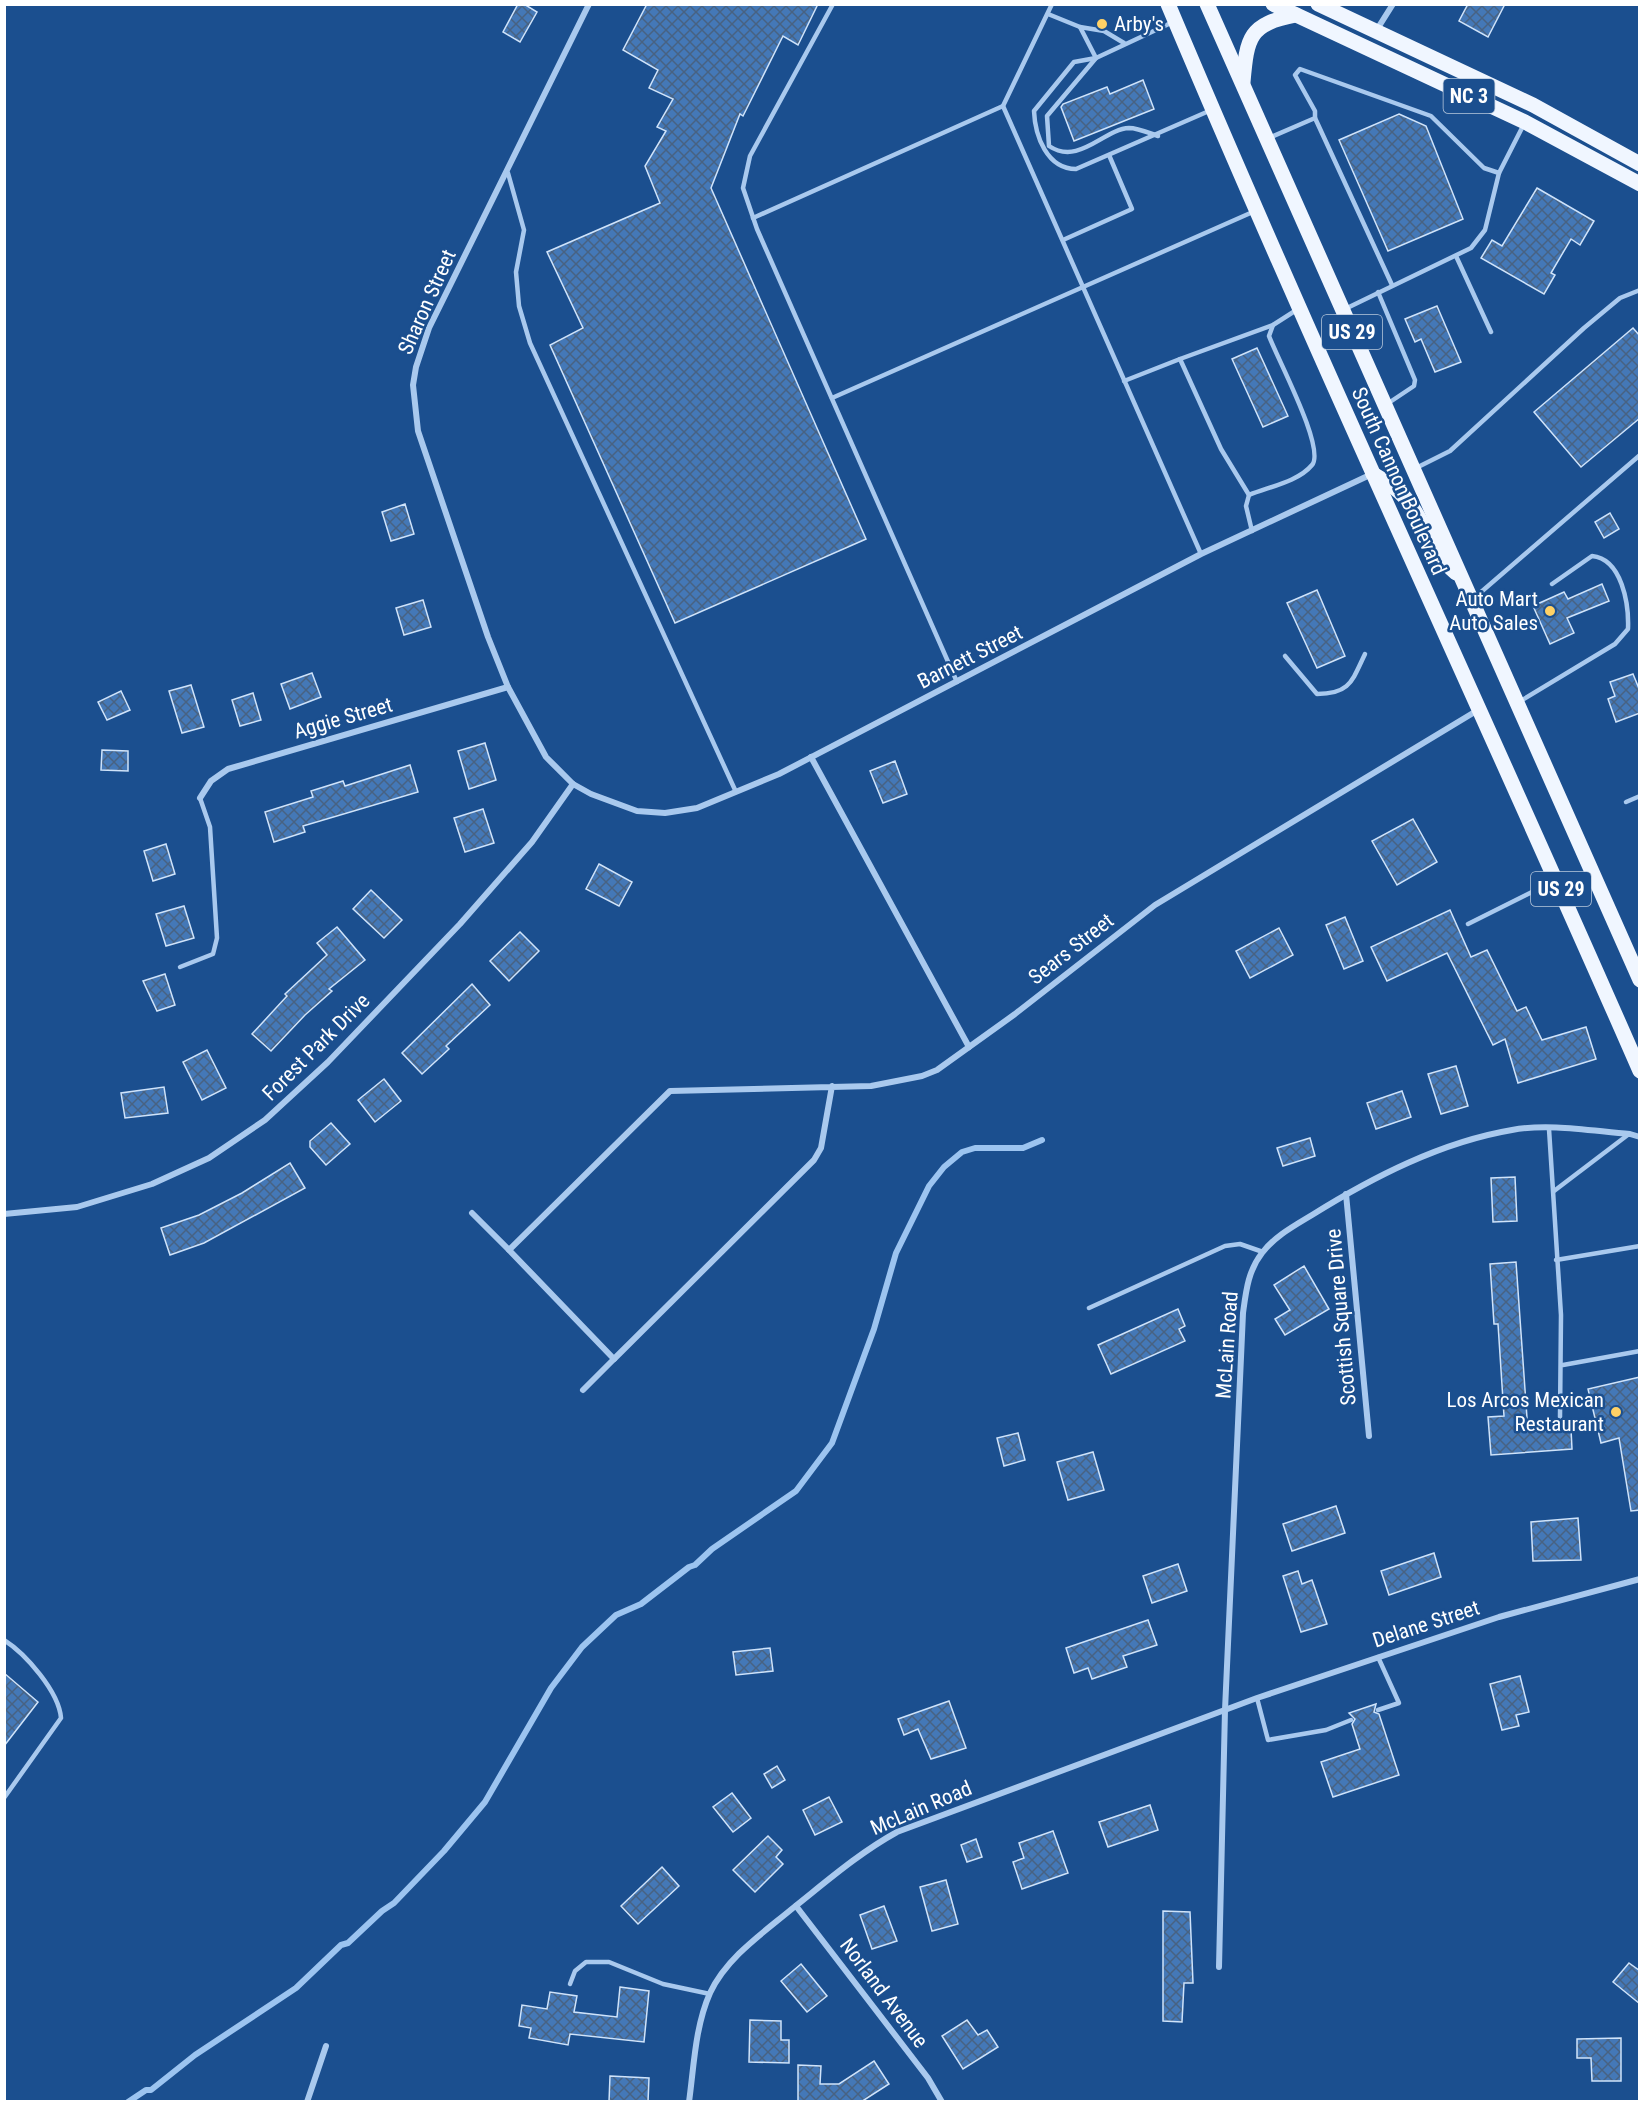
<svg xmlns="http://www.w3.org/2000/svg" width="1644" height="2106" font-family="'Roboto Condensed',sans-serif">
	<defs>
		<pattern id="building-cross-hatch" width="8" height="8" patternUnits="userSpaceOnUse" patternTransform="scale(1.5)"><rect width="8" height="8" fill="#4478b7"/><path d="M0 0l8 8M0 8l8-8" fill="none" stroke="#486282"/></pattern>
	</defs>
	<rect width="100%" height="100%" fill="#1b4f8f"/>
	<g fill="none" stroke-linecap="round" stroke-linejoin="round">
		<!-- stream -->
		<polyline stroke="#9cc4f0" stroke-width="6" points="128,2102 146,2090 151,2090 195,2055 296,1988 341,1945 348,1943 382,1911 394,1903 444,1851 485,1802 551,1688 582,1647 616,1615 641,1604 689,1567 695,1565 712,1549 796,1491 832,1443 874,1329 896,1253 929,1186 944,1167 962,1152 975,1148 1023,1148 1042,1140"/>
	</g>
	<!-- building -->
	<g fill="url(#building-cross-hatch)" stroke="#cfe3fa" stroke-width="1.5">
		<polygon points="518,4 524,4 537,12 520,42 503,32"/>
		<polygon points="647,4 818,4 798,45 783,36 743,116 740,114 711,188 866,539 675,623 550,345 583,328 547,252 660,203 645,166 666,131 657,127 673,99 649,88 658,70 623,50"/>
		<polygon points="1468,4 1505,4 1488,37 1459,21"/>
		<polygon points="1143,80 1154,109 1074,141 1061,107 1063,104 1107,87 1110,94"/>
		<polygon points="1399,114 1426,126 1463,219 1388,251 1339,140"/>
		<polygon points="1537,188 1594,221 1580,245 1571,239 1551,273 1555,275 1544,294 1481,258 1492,240 1502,246"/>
		<polygon points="1437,306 1461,362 1435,372 1421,339 1415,342 1405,319"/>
		<polygon points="1633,328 1640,336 1640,418 1581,467 1534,412"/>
		<polygon points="1257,348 1288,416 1263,427 1232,359"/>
		<polygon points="405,504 414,534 391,541 382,512"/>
		<polygon points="1610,513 1619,529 1604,538 1595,522"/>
		<polygon points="1602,584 1609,601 1567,618 1574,633 1550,644 1533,606 1564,592 1568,599"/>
		<polygon points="1317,590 1345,656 1317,668 1287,603"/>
		<polygon points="423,600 431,627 404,635 396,608"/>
		<polygon points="312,673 321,697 290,709 281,684"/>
		<polygon points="1633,674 1640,691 1640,713 1616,722 1608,699 1615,696 1610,682"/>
		<polygon points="191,685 204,727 182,733 169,691"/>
		<polygon points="121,691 130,710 107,720 98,702"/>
		<polygon points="253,693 261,720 240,726 232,700"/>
		<polygon points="485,743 496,780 469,789 458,751"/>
		<polygon points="102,750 128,751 128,771 101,770"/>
		<polygon points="895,761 907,794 883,803 870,771"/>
		<polygon points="410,765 418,792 303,826 305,832 274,842 265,812 313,797 311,791 343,781 345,786"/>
		<polygon points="483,809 494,843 465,852 454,818"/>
		<polygon points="1413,819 1437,862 1397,885 1372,841"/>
		<polygon points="166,844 175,874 153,881 144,851"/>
		<polygon points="599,864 632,882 619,906 586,889"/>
		<polygon points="371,890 402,920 384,938 353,909"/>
		<polygon points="184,906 194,938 166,946 156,914"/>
		<polygon points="1450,910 1471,957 1487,950 1517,1011 1526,1007 1542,1040 1586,1027 1596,1059 1518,1083 1505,1039 1493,1045 1447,953 1387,981 1371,947"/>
		<polygon points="1345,917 1363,961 1344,969 1326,925"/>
		<polygon points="337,927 365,960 329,989 332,991 305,1015 271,1051 252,1034 287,996 285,994 327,955 317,943"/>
		<polygon points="1279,928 1293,955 1250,978 1236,951"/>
		<polygon points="520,932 539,951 509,981 490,961"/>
		<polygon points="165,974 175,1005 157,1011 143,981"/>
		<polygon points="472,984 490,1005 446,1046 449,1049 422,1074 402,1053"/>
		<polygon points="207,1050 226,1088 202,1100 183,1062"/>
		<polygon points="1456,1066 1468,1106 1441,1114 1428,1074"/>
		<polygon points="384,1079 401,1101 375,1122 358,1100"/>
		<polygon points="164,1087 168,1113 125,1118 121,1093"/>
		<polygon points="1402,1091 1411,1117 1376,1129 1367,1103"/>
		<polygon points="331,1123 350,1144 326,1165 310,1147 310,1141"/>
		<polygon points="1310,1138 1315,1156 1283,1166 1277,1148"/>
		<polygon points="290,1163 305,1188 204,1243 170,1255 161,1228 199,1215 242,1193"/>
		<polygon points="1515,1177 1517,1221 1493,1222 1491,1178"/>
		<polygon points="1516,1262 1528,1432 1571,1429 1572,1449 1491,1455 1488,1417 1504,1416 1498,1324 1494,1324 1490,1264"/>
		<polygon points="1304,1266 1329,1309 1285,1335 1275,1319 1290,1310 1274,1285"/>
		<polygon points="1178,1309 1185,1326 1179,1329 1185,1341 1111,1374 1098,1345"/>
		<polygon points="1640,1377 1640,1510 1631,1511 1619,1438 1601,1443 1588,1389"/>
		<polygon points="1018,1433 1025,1460 1004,1466 997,1438"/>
		<polygon points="1093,1452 1104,1490 1068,1500 1057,1462"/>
		<polygon points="1336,1506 1345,1533 1292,1551 1283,1524"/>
		<polygon points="1578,1518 1581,1560 1533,1561 1531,1522"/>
		<polygon points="1434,1553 1441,1577 1389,1595 1381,1571"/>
		<polygon points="1178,1564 1187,1591 1152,1603 1143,1576"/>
		<polygon points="1298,1571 1302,1584 1312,1580 1327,1624 1301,1632 1283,1576"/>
		<polygon points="1148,1620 1157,1645 1123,1656 1127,1667 1092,1679 1088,1668 1074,1673 1066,1648"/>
		<polygon points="770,1648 773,1671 736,1675 733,1652"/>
		<polygon points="4,1673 38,1702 4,1746"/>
		<polygon points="1520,1676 1529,1712 1516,1715 1519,1726 1502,1730 1490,1684"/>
		<polygon points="949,1701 966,1748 931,1759 918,1729 904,1735 898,1719"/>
		<polygon points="1376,1704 1374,1712 1379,1714 1399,1775 1333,1797 1321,1762 1360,1749 1352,1724 1355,1719 1349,1713"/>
		<polygon points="777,1766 785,1780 772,1788 764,1774"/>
		<polygon points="732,1793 751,1818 733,1832 713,1807"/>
		<polygon points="829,1797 842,1822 815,1835 803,1810"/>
		<polygon points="1150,1805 1158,1830 1108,1847 1099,1822"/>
		<polygon points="1053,1831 1068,1873 1022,1889 1013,1862 1024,1858 1019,1843"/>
		<polygon points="768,1836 782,1850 776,1857 783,1864 755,1892 733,1870"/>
		<polygon points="976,1839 982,1857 967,1862 961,1845"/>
		<polygon points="662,1867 679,1886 638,1924 621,1906"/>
		<polygon points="946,1880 958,1924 932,1931 920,1887"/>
		<polygon points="884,1906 897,1941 872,1949 860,1915"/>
		<polygon points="1163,1911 1190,1912 1193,1983 1184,1983 1182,2022 1163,2021"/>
		<polygon points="1629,1963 1640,1971 1640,2004 1613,1982"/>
		<polygon points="801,1964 827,1996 807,2012 781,1981"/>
		<polygon points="620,1987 649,1991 644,2042 570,2034 568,2045 529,2038 531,2028 519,2026 522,2005 547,2009 550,1992 577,1996 574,2012 617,2017"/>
		<polygon points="750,2020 781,2021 781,2040 789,2040 789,2063 749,2062"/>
		<polygon points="967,2020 978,2035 987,2030 998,2047 963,2069 942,2036"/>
		<polygon points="1621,2038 1621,2081 1592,2081 1591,2058 1577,2058 1577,2039"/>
		<polygon points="874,2061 889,2084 861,2102 798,2102 798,2065 821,2066 820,2084 839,2084"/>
		<polygon points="610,2076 649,2078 648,2102 609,2102"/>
	</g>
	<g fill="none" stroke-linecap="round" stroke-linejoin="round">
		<!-- service -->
		<g stroke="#a9c9ee" stroke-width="4.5">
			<polyline points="833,4 750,156 743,188 757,229 957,682"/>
			<polyline points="1052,4 1003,106 1201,554"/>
			<polyline points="1048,14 1080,27"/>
			<path d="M 1173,22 L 1096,58 L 1074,62 L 1034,111 C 1035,136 1047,169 1076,169 L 1209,111"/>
			<path d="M 1124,43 L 1104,31 L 1080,27 L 1096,58 L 1047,116 L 1049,146 C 1079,166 1104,129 1129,128 C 1138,128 1149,133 1158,136"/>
			<polyline points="1315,118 1392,285"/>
			<polyline points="1269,138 1315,118 1315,111 1295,75 1300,69 1431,116 1484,168 1499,173 1524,124"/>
			<polyline points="508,173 524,230 516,272 519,306 530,343 736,792"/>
			<polyline points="753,218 1003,106"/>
			<polyline points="1063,240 1132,209 1109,155"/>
			<polyline points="1456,256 1491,332"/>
			<polyline points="1378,292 1415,380 1414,386 1387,404"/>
			<polyline points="1345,309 1471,248 1485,230 1499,173"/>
			<polyline points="1124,381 1180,359"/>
			<polyline points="832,398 1255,211"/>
			<polyline points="1416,468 1450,451 1584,328 1620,298 1640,290"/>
			<polyline points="1249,495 1221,449 1180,359 1273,325 1298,309"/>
			<path d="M 1252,531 L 1246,506 L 1249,495 C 1268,487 1298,482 1312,465 C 1326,449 1277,358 1269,336 L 1273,325"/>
			<polyline points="1473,599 1640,455"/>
			<path d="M 1285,656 L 1317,694 C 1350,694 1352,681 1365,654"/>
			<path d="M 1519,702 L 1615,644 L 1628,629 C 1629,604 1622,559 1592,556 L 1552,584"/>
			<polyline points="1626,802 1640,796"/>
			<polyline points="1468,924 1554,881"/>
			<polyline points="180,967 213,954 217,938 210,827 200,798"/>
			<polyline points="1549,1129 1561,1315 1560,1417"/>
			<polyline points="1554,1191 1629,1134"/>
			<polyline points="1556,1260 1640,1246"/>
			<polyline points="1089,1308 1225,1246 1240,1244 1263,1252"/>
			<polyline points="1563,1365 1640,1351"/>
			<path d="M 4,1640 C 26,1654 59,1692 61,1718 L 4,1798"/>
			<polyline points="1257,1698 1268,1740 1326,1730 1351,1720"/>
			<polyline points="1378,1710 1399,1703 1378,1657"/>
			<polyline points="570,1984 575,1971 586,1962 609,1962 663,1984 710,1994"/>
		</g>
		<!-- minor -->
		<g stroke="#a9c9ee" stroke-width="6">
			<polyline points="589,4 429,328 416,367 413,385 418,431 488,637 508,687 546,757 573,784 591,794 637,811 665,813 697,808 779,774 1201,554 1372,474"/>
			<polyline points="1376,31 1393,4"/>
			<polyline points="811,757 969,1047"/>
			<polyline points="200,798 211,781 228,769 508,687"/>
			<polyline points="832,1086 821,1148 814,1160 614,1359 509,1250 670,1091 871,1086 922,1076 937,1070 1015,1014 1155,905 1478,710"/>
			<polyline points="1346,1194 1369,1436"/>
			<polyline points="472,1213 509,1250"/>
			<polyline points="4,1214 77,1207 152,1184 209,1158 265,1120 328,1062 460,924 532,842 573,784"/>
			<polyline points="583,1390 614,1359"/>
			<polyline points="796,1906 928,2078 942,2102"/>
			<path d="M 1219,1967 L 1225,1710 L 1243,1313 C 1246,1291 1248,1271 1262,1253 C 1275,1236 1294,1226 1312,1215 C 1373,1177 1441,1142 1512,1130 C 1549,1123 1592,1131 1630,1134 L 1640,1137"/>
			<polyline points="307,2102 326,2046"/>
			<path d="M 689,2102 C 694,2066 695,2027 710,1993 C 727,1957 763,1933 793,1908 C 827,1881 859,1853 897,1832 L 1257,1698 L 1499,1617 L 1640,1579"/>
		</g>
		<!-- primary -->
		<g stroke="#f0f6ff" stroke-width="15">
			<path d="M 1168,4 C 1319,363 1484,714 1640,1071"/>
			<polyline points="1207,4 1640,980"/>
			<polyline points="1273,4 1525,122 1640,184"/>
			<polyline points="1318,4 1533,105 1640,164"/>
			<path d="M 1243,82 C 1247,37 1249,24 1296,15"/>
			<path d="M 1373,474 C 1388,483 1402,491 1412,507 C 1428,529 1434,555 1456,573"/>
		</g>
	</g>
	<!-- markers -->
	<g fill="#ffd166" stroke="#1b4f8f" stroke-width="2">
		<circle cx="1102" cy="24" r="6"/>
		<circle cx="1550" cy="611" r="6"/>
		<circle cx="1616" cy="1412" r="6"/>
	</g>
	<g text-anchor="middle" stroke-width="5" stroke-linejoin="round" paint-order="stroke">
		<!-- shield labels -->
		<g fill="#1b4f8f" stroke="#bbcadd" stroke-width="1.5">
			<rect x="1443.5" y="79" width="51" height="34" rx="4.5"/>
			<rect x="1322" y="315" width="60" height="34" rx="4.5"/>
			<rect x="1531" y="872" width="60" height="34" rx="4.5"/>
		</g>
		<g font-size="20" font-weight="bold" fill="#fff">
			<text x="1469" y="103">NC 3</text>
			<text x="1352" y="339">US 29</text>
			<text x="1561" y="896">US 29</text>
		</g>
		<!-- poi labels -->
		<g font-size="21" fill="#fff" stroke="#1b4f8f" text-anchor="end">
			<text x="1114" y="31" text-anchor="start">Arby's</text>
			<text x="1538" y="606">Auto Mart<tspan x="1538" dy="24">Auto Sales</tspan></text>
			<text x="1604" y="1407">Los Arcos Mexican<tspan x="1604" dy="24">Restaurant</tspan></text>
		</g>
		<!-- street labels -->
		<g font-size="21" fill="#fff" stroke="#1b4f8f">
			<text transform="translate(427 302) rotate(-66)" y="7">Sharon Street</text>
			<text transform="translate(1399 481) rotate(66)" y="7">South Cannon Boulevard</text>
			<text transform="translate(970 657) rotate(-27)" y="7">Barnett Street</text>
			<text transform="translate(343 718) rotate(-16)" y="7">Aggie Street</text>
			<text transform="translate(1071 949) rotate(-38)" y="7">Sears Street</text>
			<text transform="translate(316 1047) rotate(-45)" y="7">Forest Park Drive</text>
			<text transform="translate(1341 1317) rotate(-95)" y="7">Scottish Square Drive</text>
			<text transform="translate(1227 1345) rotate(-86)" y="7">McLain Road</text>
			<text transform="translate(1426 1624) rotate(-18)" y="7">Delane Street</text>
			<text transform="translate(921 1808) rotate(-23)" y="7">McLain Road</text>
			<text transform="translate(884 1993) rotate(53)" y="7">Norland Avenue</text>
		</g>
	</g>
	<!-- border -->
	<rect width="1644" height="2106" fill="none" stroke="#ffffff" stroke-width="12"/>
</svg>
